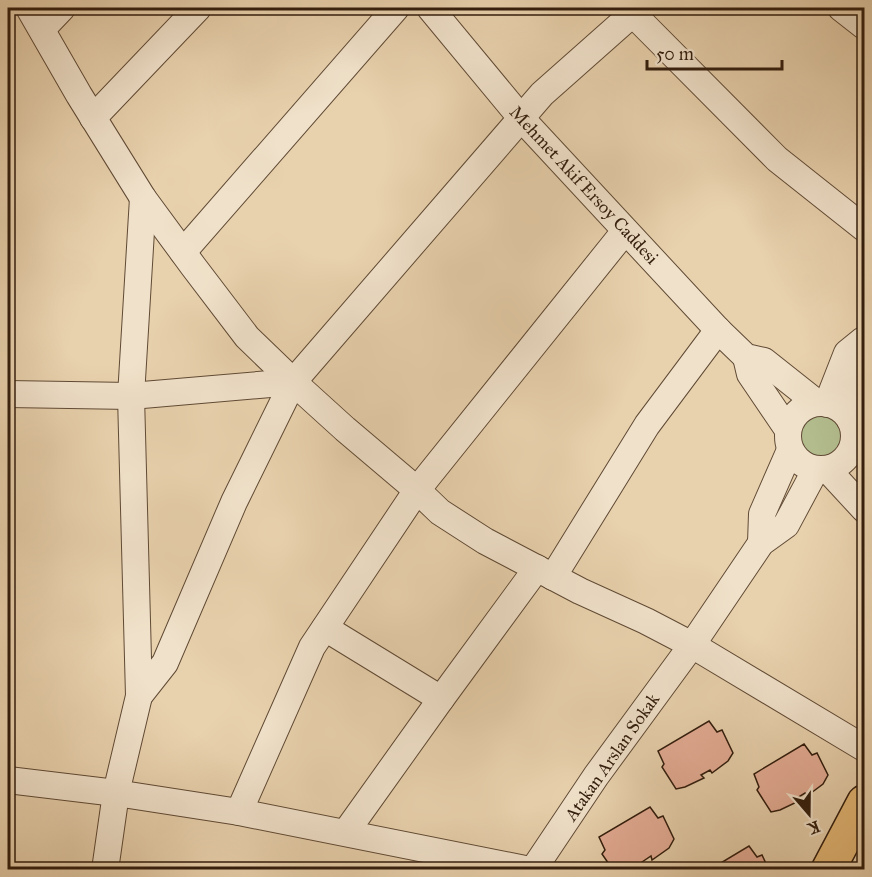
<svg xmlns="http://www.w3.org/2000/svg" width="872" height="877" font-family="'IM FELL Great Primer',serif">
	<rect width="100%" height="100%" fill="#e8d1ad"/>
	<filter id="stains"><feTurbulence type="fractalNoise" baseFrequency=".00333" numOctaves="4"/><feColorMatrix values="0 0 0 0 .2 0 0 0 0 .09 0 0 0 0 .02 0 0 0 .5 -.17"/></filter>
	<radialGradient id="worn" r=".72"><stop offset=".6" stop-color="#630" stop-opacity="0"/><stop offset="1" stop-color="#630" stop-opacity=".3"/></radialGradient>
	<!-- green -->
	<circle fill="#b2bc8d" stroke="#726c4d" stroke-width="1.5" cx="823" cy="437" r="23"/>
	<!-- building -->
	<g fill="#e4ac95" stroke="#321d0d" stroke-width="1.5">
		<polygon points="709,721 717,732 722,730 733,753 728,761 712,773 710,770 701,775 704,778 685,787 676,789 662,767 664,764 658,751"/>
		<polygon points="804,744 812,755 817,753 828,775 823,784 807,796 805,793 797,798 799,801 780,810 771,812 757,790 759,787 754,774"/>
		<polygon points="650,807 658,818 663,816 674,839 669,848 652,860 651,856 642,862 645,865 634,870 613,870 602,854 605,850 599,837"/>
		<polygon points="749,846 757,857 762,855 769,870 709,870"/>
	</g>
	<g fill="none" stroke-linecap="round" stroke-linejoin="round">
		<!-- minor casing -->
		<g stroke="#604a35" stroke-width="28">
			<g id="minor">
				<polyline points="29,8 79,95 143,198 193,266 247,337 302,390 345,429 417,490 440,512 485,541 580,591 646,621 692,645 864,748"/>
				<polyline points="430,8 522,119 718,330 746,357 764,361 817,403"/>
				<polyline points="841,8 864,26"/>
				<polyline points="632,13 777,159 864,228"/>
				<polyline points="42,29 62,8"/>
				<polyline points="93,118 198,8"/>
				<polyline points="183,252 396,8"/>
				<polyline points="746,357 750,374 788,430"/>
				<polyline points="8,394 131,396 293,382 542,94 639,8"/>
				<circle cx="821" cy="436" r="33"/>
				<polyline points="827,404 847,353 863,340"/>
				<polyline points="850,420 864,367"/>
				<polyline points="827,469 864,509"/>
				<polyline points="761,543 762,514 790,450"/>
				<polyline points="553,577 647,425 718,330"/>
				<polyline points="325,628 441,699"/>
				<polyline points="139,696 165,663 234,502 293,382"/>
				<polyline points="8,780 116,793 239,812 530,870"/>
				<polyline points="239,812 312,647 417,490 625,231"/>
				<polyline points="346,832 441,699 537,568"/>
				<polyline points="105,870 116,793 139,696 131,396 143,198"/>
				<polyline points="533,870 596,776 692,645 761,543 786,525 816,469"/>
			</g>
		</g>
		<!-- major casing -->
		<g stroke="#321d0d" stroke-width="36">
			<polyline id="major" points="828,870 864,802"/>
		</g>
		<!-- minor -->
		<use href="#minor" stroke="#f0e1ca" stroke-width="26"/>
		<!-- major -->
		<use href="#major" stroke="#e4b876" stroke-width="33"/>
	</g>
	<g text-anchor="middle" stroke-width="4.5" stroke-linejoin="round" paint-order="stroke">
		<!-- street labels -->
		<g font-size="18" fill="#321d0d" stroke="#f0e1ca">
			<text transform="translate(584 185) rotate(47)" y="6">Mehmet Akif Ersoy Caddesi</text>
			<text transform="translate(612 757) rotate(-55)" y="6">Atakan Arslan Sokak</text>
		</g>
	</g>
	<!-- margin -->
	<rect width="872" height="877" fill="none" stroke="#e8d1ad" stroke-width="30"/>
	<rect x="9" y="9" width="854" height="859" fill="none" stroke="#321d0d" stroke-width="3"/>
	<rect x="15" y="15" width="842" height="847" fill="none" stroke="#321d0d" stroke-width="1.5"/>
	<!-- north arrow -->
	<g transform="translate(809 814) rotate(160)" stroke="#f0e1ca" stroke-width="4.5" paint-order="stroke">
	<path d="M0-4.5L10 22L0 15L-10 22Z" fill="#321d0d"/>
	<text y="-9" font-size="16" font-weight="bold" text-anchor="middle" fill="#321d0d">K</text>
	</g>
	<!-- scale -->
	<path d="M647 60v9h135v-9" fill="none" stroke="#321d0d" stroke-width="3"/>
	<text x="656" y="60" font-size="18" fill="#321d0d" stroke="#f0e1ca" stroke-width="4.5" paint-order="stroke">50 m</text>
	<rect width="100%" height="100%" filter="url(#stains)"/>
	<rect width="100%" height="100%" fill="url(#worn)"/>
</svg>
